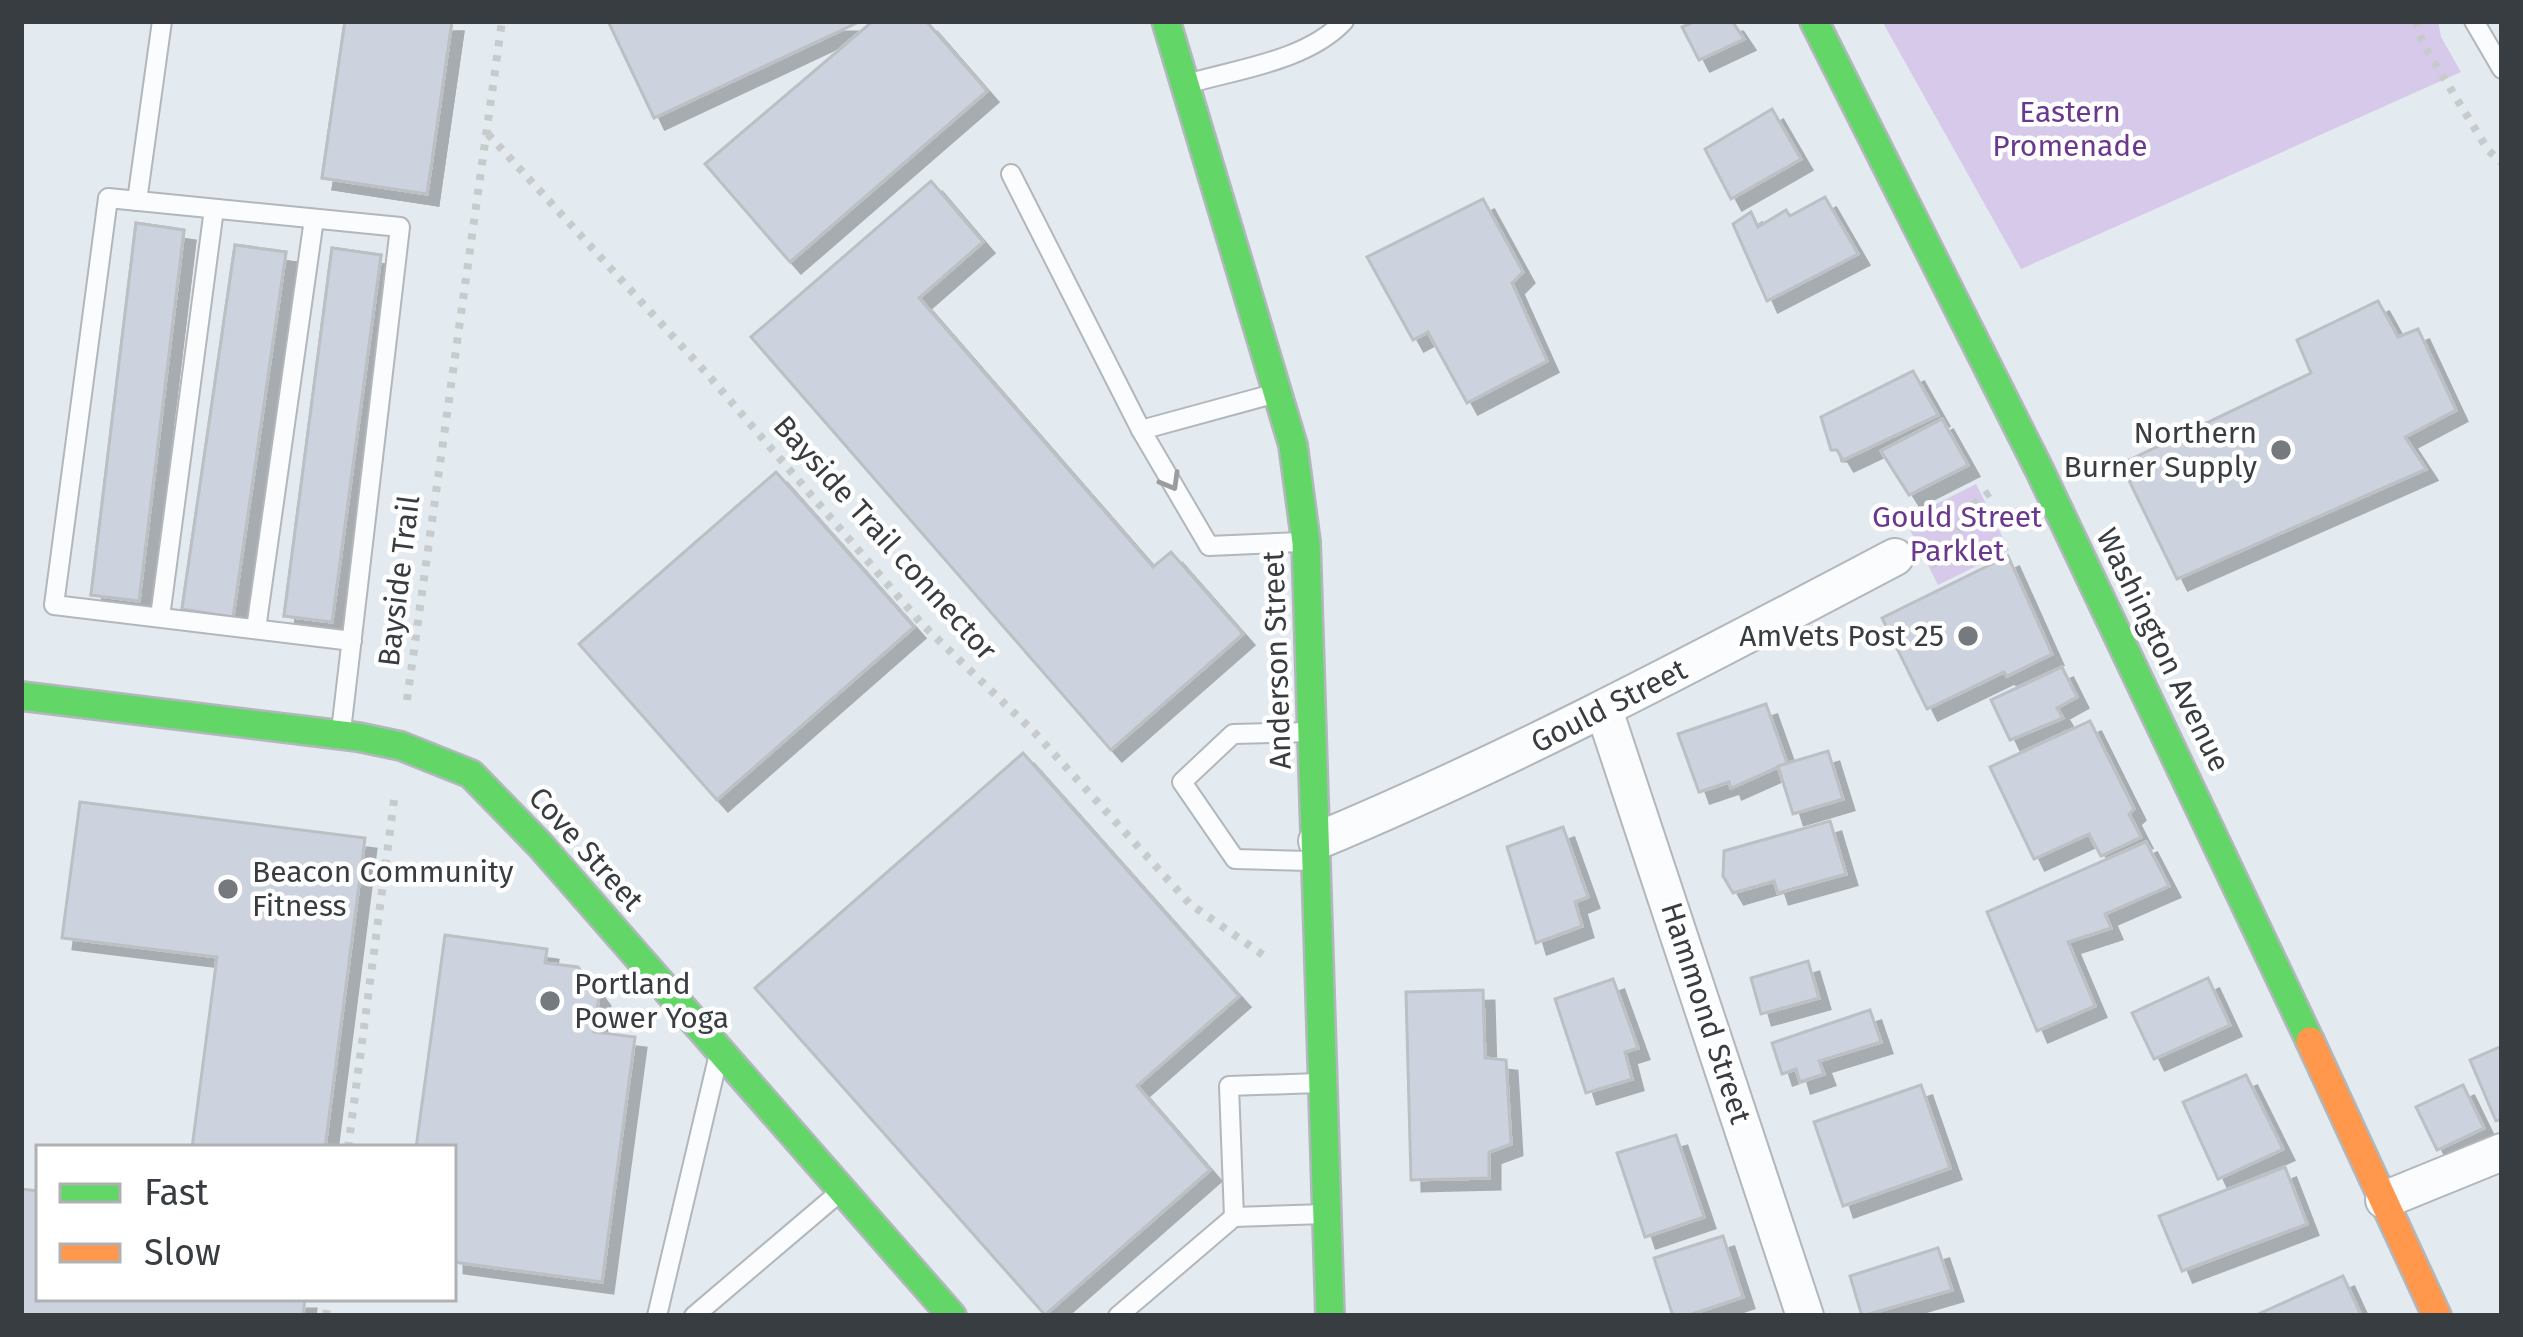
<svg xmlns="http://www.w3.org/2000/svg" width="2523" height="1337" font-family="'Fira Sans',sans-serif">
	<defs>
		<filter id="shadow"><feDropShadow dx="11" dy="11" stdDeviation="0" flood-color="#0004"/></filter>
	</defs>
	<rect width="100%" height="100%" fill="#e3eaf0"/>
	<!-- green -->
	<g fill="#d6c9e9">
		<polygon points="1882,21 2438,21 2441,37 2461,72 2021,269"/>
		<polygon points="1976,484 2009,550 1938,585 1905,520"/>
	</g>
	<!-- building -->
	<g fill="#cdd3de" stroke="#bcc0c5" stroke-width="3" filter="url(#shadow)">
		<polygon points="345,21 452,21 427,194 322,178"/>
		<polygon points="345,21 452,21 427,194 322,178"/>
		<polygon points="608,21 861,21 654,118"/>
		<polygon points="873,21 926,21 987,91 790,262 705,164"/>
		<polygon points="1696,21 1732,21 1744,39 1699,60 1682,27"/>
		<polygon points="1772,109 1801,159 1731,199 1705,149"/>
		<polygon points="931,181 983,242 919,298 1153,567 1171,552 1243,634 1111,750 751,337"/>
		<polygon points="1825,197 1858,254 1767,301 1733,224 1751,212 1758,227 1786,210 1790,216"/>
		<polygon points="1483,199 1523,272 1512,283 1547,361 1467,403 1428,332 1413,340 1367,257"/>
		<polygon points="136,223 184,230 139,601 91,595"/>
		<polygon points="136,223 184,230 139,601 91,595"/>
		<polygon points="235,245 286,252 233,617 182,609"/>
		<polygon points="235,245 286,252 233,617 182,609"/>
		<polygon points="332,248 381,255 332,622 284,616"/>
		<polygon points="332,248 381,255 332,622 284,616"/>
		<polygon points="2378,301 2398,337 2418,329 2456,410 2405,437 2426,469 2177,579 2121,464 2311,373 2297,340"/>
		<polygon points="1913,371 1938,415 1843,460 1837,450 1831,450 1821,417"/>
		<polygon points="1942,419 1968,465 1909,495 1881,451"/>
		<polygon points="776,472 914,627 717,800 579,644"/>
		<polygon points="2008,556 2052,654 2007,676 2004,672 1927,709 1882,618"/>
		<polygon points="2062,667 2077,697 2057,708 2063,718 2010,740 1991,700"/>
		<polygon points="1766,704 1787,763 1731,788 1729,782 1699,792 1678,734"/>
		<polygon points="2090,721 2134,809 2129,814 2141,837 2101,856 2089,834 2034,859 1990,767"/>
		<polygon points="1828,751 1843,799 1793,814 1778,766"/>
		<polygon points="1023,753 1239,996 1137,1086 1210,1170 1045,1315 755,988"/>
		<polygon points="80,802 365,838 325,1148 192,1148 217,957 62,938"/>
		<polygon points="1830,821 1846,874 1778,893 1774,881 1733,893 1723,876 1724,851"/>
		<polygon points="1563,827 1588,897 1575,902 1582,926 1536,943 1507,847"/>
		<polygon points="2146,842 2169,886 2105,914 2111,928 2068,942 2095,1006 2037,1031 1987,912"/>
		<polygon points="445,935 547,949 545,963 578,967 599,995 594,1032 635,1037 602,1282 453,1262 453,1148 416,1148"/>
		<polygon points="1808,961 1819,998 1761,1014 1751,978"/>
		<polygon points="2208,978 2230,1025 2154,1059 2132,1013"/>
		<polygon points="1613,979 1638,1048 1625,1052 1632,1079 1586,1093 1555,999"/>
		<polygon points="1483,990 1485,1058 1506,1060 1511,1144 1489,1152 1489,1178 1411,1180 1406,992"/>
		<polygon points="1870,1010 1881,1042 1819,1061 1824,1074 1800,1082 1796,1069 1782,1074 1772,1043"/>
		<polygon points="2502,1046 2502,1119 2496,1121 2470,1060"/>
		<polygon points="2246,1075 2283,1149 2218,1179 2183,1102"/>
		<polygon points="1921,1085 1950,1168 1843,1206 1814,1122"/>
		<polygon points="2463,1085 2484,1128 2437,1150 2416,1107"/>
		<polygon points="1676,1135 1704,1217 1645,1237 1617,1153"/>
		<polygon points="2285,1167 2307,1224 2182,1271 2159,1216"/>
		<polygon points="21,1189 39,1191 39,1298 305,1298 303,1316 21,1316"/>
		<polygon points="1723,1236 1743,1297 1686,1316 1673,1316 1654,1258"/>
		<polygon points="1938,1248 1952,1290 1862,1316 1850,1276"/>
		<polygon points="2343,1276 2361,1315 2254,1316"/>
	</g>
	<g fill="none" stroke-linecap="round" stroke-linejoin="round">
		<!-- lane casing -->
		<g stroke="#b2b7bc" stroke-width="22">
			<g id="lane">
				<polyline points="2474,21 2502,69"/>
				<path d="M 1190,83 C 1239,69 1308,60 1344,21"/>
				<polyline points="1011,174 1141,430"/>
				<polyline points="137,201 162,21"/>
				<polyline points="1273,394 1141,430 1209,546 1300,542"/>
				<polyline points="160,617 214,209"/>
				<polyline points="256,629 314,219"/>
				<polyline points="341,731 400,227 108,198 54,605 352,641"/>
				<polyline points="1309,732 1233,734 1182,782 1235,859 1310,861"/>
				<polyline points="1234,1217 1326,1214"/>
				<polyline points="657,1316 718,1058"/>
				<polyline points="694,1316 840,1192"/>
				<polyline points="1118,1316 1234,1217 1229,1086 1319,1083"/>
			</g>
		</g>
		<!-- street casing -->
		<g stroke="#b2b7bc" stroke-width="40">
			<g id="street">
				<polyline points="1604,710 1805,1316"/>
				<path d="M 1317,841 C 1516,758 1705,657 1895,557"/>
				<polyline points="2384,1200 2502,1152"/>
			</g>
		</g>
		<!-- fast casing -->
		<g stroke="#b2b7bc" stroke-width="32">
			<g id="fast">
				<polyline points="1166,21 1293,445 1306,542 1330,1316"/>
				<polyline points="1814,21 2039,469 2310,1041"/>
				<polyline points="21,696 358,737 401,746 471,774 540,845 952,1316"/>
			</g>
		</g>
		<!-- slow casing -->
		<g stroke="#b2b7bc" stroke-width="32">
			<polyline id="slow" points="2310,1041 2437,1316"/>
		</g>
		<!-- path -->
		<g stroke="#c8cbcc" stroke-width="8" stroke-dasharray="6 9" stroke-linecap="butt">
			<polyline points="2416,21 2422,42 2488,150 2502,163"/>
			<polyline points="488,134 709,376 921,623 1035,733 1190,904 1266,957"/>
			<path d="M 1931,565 C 1967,547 1947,514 1996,489"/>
			<polyline points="407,700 502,21"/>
			<polyline points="348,1148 395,793"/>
			<polyline points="326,1316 328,1298"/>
		</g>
		<!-- lane -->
		<use href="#lane" stroke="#fbfcfd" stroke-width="18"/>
		<!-- street -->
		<use href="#street" stroke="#fbfcfd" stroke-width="36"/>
		<!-- fast -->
		<use href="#fast" stroke="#63d668" stroke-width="27"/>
		<!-- slow -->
		<use href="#slow" stroke="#ff974d" stroke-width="27"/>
	</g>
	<!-- one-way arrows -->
	<defs><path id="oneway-chevron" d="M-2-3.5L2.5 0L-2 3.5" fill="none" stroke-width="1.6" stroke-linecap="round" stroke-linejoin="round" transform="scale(3)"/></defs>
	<use stroke="#9a9c9f" href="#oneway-chevron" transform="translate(1171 482) rotate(60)"/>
	<!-- markers -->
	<g fill="#747a7e" stroke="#fff" stroke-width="4.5">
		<circle cx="2281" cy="450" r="12"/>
		<circle cx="1968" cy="636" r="12"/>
		<circle cx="228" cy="889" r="12"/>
		<circle cx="550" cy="1001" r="12"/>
	</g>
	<g text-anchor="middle" stroke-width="9" stroke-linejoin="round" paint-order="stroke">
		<!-- park labels -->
		<g font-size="30" fill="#6b388f" stroke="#fff">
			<text x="2070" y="122">Eastern<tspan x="2070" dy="34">Promenade</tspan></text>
			<text x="1957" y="527">Gould Street<tspan x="1957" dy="34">Parklet</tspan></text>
		</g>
		<!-- poi labels -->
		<g font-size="30" fill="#383d41" stroke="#fff" text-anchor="end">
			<text x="2257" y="443">Northern<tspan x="2257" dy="34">Burner Supply</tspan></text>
			<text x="1944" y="646">AmVets Post 25</text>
			<text x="252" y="882" text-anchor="start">Beacon Community<tspan x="252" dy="34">Fitness</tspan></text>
			<text x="574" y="994" text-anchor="start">Portland<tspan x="574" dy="34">Power Yoga</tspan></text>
		</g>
		<!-- street labels -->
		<g font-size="30" fill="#383d41" stroke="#fff">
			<text transform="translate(885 538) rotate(48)" y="10">Bayside Trail connector</text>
			<text transform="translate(399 581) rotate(-83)" y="10">Bayside Trail</text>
			<text transform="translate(2163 650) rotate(64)" y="10">Washington Avenue</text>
			<text transform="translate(1277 660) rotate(-92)" y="10">Anderson Street</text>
			<text transform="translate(1609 706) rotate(-27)" y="10">Gould Street</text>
			<text transform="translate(586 849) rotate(48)" y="10">Cove Street</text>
			<text transform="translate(1706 1013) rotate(72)" y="10">Hammond Street</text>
		</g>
	</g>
	<!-- border -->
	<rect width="2523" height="1337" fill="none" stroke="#383d41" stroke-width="48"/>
	<!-- legend -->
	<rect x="36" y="1145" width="420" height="156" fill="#ffffff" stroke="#afb1b3" stroke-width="3"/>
	<rect x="60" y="1184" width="60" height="18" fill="#63d668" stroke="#afb1b3" stroke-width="3"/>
	<text x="144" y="1205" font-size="36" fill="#383d41">Fast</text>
	<rect x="60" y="1244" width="60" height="18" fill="#ff974d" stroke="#afb1b3" stroke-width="3"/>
	<text x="144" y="1265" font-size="36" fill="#383d41">Slow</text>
</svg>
